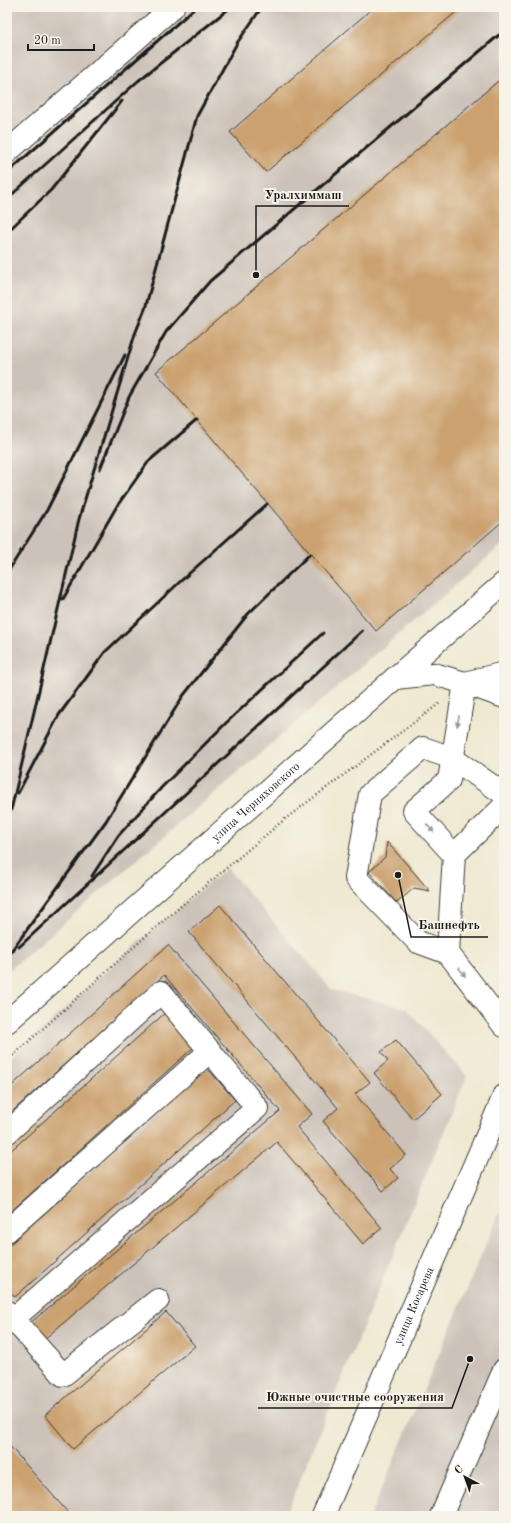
<svg xmlns="http://www.w3.org/2000/svg" width="511" height="1523" font-family="'Old Standard TT',serif">
	<rect width="100%" height="100%" fill="#f7f3e8"/>
	<filter id="ink" filterUnits="userSpaceOnUse"><feTurbulence type="fractalNoise" baseFrequency=".025" numOctaves="2"/><feDisplacementMap in="SourceGraphic" scale="8" xChannelSelector="R" yChannelSelector="G"/><feConvolveMatrix kernelMatrix="1 2 1 2 8 2 1 2 1" color-interpolation-filters="sRGB"/></filter>
	<filter id="wash" filterUnits="userSpaceOnUse"><feTurbulence type="fractalNoise" baseFrequency=".012" numOctaves="4" result="noise"/><feDisplacementMap in="SourceGraphic" scale="16" xChannelSelector="R" yChannelSelector="G"/><feGaussianBlur stdDeviation="0.9" result="paint"/><feColorMatrix in="noise" values="0 0 0 0 0 0 0 0 0 0 0 0 0 0 0 0 0 1.4 0 .05"/><feComposite in="paint" operator="in"/></filter>
	<g filter="url(#wash)">
		<rect width="100%" height="100%" fill="#efe9d1"/>
		<!-- industrial -->
		<g fill="#ccc2b9">
			<polygon points="7,7 504,7 504,543 7,972"/>
			<polygon points="227,868 332,990 406,1008 467,1076 285,1516 7,1516 7,1061 156,927"/>
			<polygon points="504,1202 504,1516 370,1516"/>
		</g>
		<g id="blocks">
			<!-- building -->
			<g fill="#cba170">
				<polygon points="374,7 462,7 266,172 230,132"/>
				<polygon points="504,76 504,520 376,631 156,372"/>
				<polygon points="387,842 403,860 430,891 414,888 397,903 369,872 385,857"/>
				<polygon points="220,905 370,1082 355,1094 406,1155 390,1169 398,1178 383,1191 323,1121 338,1108 189,932"/>
				<polygon points="168,945 312,1114 297,1127 382,1228 363,1244 277,1142 42,1341 28,1325 280,1111 164,975 7,1116 7,1090"/>
				<polygon points="165,1013 195,1046 7,1215 7,1154"/>
				<polygon points="396,1040 442,1094 413,1119 374,1073 388,1061 381,1052"/>
				<polygon points="207,1068 235,1100 15,1297 7,1287 7,1247"/>
				<polygon points="166,1312 195,1346 73,1449 45,1415"/>
				<polygon points="7,1443 71,1516 7,1516"/>
			</g>
		</g>
	</g>
	<g filter="url(#ink)">
		<use href="#blocks" fill-opacity="0" stroke="#3c3b37" stroke-width="1"/>
		<g fill="none" stroke-linecap="round" stroke-linejoin="round">
			<!-- minor casing -->
			<g stroke="#3c3b37" stroke-width="24">
				<g id="minor">
					<polyline points="7,152 173,7"/>
					<polyline points="504,673 465,683 449,780 414,811 454,855 448,953 504,1026"/>
					<polyline points="395,678 434,674 465,683 504,697"/>
					<polyline points="454,855 504,806"/>
					<polyline points="448,953 418,942 356,878 370,794 423,748 452,758 504,794"/>
					<path id="s1" d="M 7,1022 L 395,678 L 504,583"/>
					<polyline points="7,1133 161,992 257,1108 13,1319 7,1312"/>
					<polyline points="7,1231 210,1051"/>
					<polyline points="13,1319 63,1375 158,1300"/>
					<path id="s2" d="M 323,1516 L 504,1096"/>
					<polyline points="441,1516 504,1370"/>
				</g>
			</g>
			<!-- path -->
			<polyline stroke="#3c3b37" stroke-width="2.5" stroke-dasharray="1 3" stroke-linecap="butt" points="7,1061 156,927 285,819 440,703"/>
			<!-- minor -->
			<use href="#minor" stroke="#fff" stroke-width="22"/>
			<!-- rail -->
			<g stroke="#1c1c1c" stroke-width="3">
				<polyline points="7,173 196,7"/>
				<polyline points="7,199 138,81 231,7"/>
				<polyline points="7,232 51,190 122,101"/>
				<polyline points="100,469 129,397 166,332 210,281 499,35"/>
				<polyline points="7,573 47,510 125,355"/>
				<polyline points="63,599 117,506 149,461 197,420"/>
				<polyline points="18,793 59,715 105,652 184,578 267,504"/>
				<polyline points="7,821 12,806 79,519 135,334 145,309 197,116 237,43 262,7"/>
				<polyline points="92,876 118,836 162,787 226,723 323,633"/>
				<polyline points="19,947 362,631"/>
				<polyline points="7,957 106,821 183,696 248,614 310,554"/>
			</g>
		</g>
		<!-- one-way arrows -->
		<defs><path id="oneway-solid" d="M-6-.8H1V-3.2L6.5 0L1 3.2V.8H-6Z"/></defs>
		<g fill="#999">
			<use href="#oneway-solid" transform="translate(458 721) rotate(101)"/>
			<use href="#oneway-solid" transform="translate(430 828) rotate(48)"/>
			<use href="#oneway-solid" transform="translate(462 972) rotate(53)"/>
		</g>
	</g>
	<g text-anchor="middle" stroke-width="4" stroke-linejoin="round" paint-order="stroke">
		<!-- street labels -->
		<g font-size="12" fill="#1c1c1c" stroke="#f7f3e8">
			<text dy="4" stroke="none"><textPath href="#s1" startOffset="332">улица Черняховского</textPath></text>
			<text dy="4" stroke="none"><textPath href="#s2" startOffset="229">улица Косарева</textPath></text>
		</g>
	</g>
	<!-- callouts -->
	<path fill="none" stroke="#1c1c1c" stroke-width="1.5" d="M256 275L256 206H349M398 875L411 937H488M470 1359L452 1408H258"/>
	<g fill="#1c1c1c" stroke="#f7f3e8" stroke-width="1.5">
		<circle cx="256" cy="275" r="4"/>
		<circle cx="398" cy="875" r="4"/>
		<circle cx="470" cy="1359" r="4"/>
	</g>
	<g font-size="13" text-anchor="middle" font-weight="bold" fill="#1c1c1c" stroke="#f7f3e8" stroke-width="4" stroke-linejoin="round" paint-order="stroke">
		<text x="303" y="199">Уралхиммаш</text>
		<text x="449" y="929">Башнефть</text>
		<text x="355" y="1401">Южные очистные сооружения</text>
	</g>
	<!-- margin -->
	<rect width="511" height="1523" fill="none" stroke="#f7f3e8" stroke-width="24"/>
	<!-- north arrow -->
	<g transform="translate(465 1477) rotate(319)" stroke="#f7f3e8" stroke-width="3" paint-order="stroke">
	<path d="M0-3L7 15L0 10L-7 15Z" fill="#1c1c1c"/>
	<text y="-6" font-size="11" font-weight="bold" text-anchor="middle" fill="#1c1c1c">С</text>
	</g>
	<!-- scale -->
	<path d="M28 44v6h66v-6" fill="none" stroke="#1c1c1c" stroke-width="2"/>
	<text x="34" y="44" font-size="12" fill="#1c1c1c" stroke="#f7f3e8" stroke-width="3" paint-order="stroke">20 m</text>
</svg>
